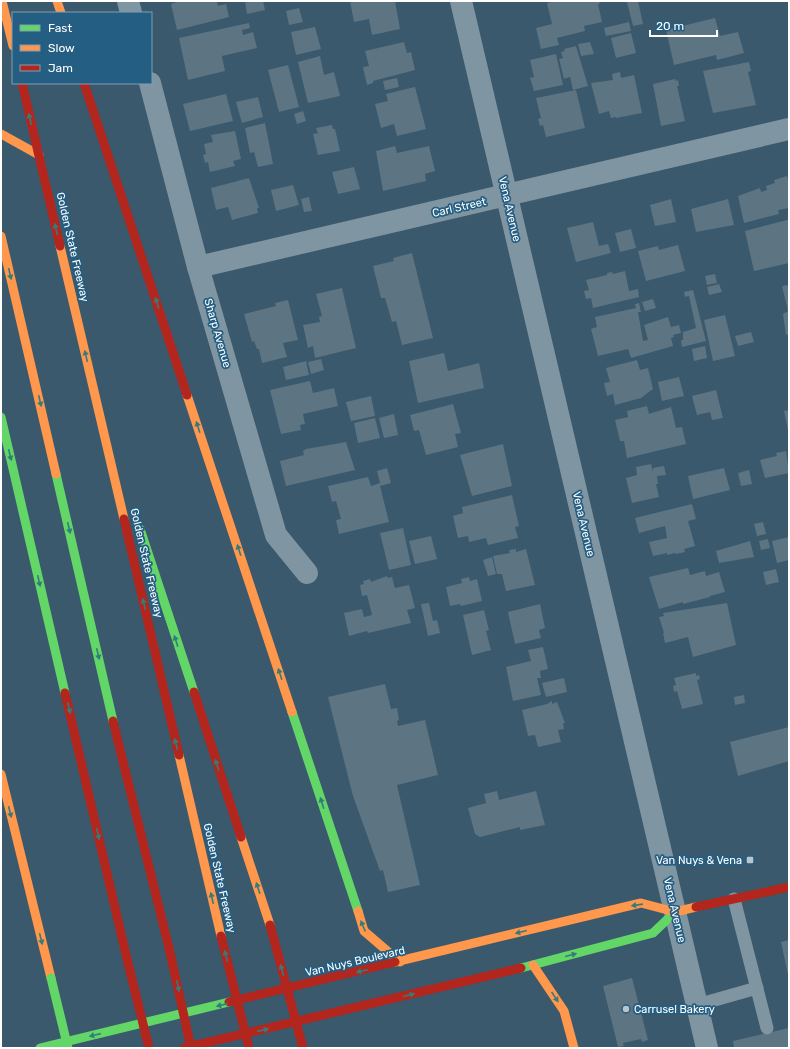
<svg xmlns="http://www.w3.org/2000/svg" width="790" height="1049" font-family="Rubik,sans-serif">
	<rect width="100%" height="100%" fill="#3a596c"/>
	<!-- building -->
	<g fill="#5d7483">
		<polygon points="179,1 217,1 218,6 226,4 229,17 177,30 171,4"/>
		<polygon points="245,1 263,1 265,10 247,14"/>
		<polygon points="350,1 395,1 400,29 372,35 369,19 354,22"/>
		<polygon points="554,1 599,1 600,4 598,4 602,22 584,26 585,31 557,38 559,45 541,49 536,28 552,24 547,3"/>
		<polygon points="632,1 638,1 643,24 633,26 627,2"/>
		<polygon points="299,8 303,22 289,25 286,11"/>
		<polygon points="715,18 720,36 738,32 744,53 717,60 716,55 674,65 666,30"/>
		<polygon points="629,22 631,31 606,36 604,28"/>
		<polygon points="249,23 250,28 242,30 243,35 253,32 257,48 222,56 225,71 188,80 179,38"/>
		<polygon points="315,27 321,49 296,55 291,32"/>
		<polygon points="631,33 636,53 616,58 611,38"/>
		<polygon points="404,42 407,53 411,52 415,70 373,81 373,83 367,85 363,67 369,66 365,51"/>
		<polygon points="590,42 594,54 581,56 578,44"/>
		<polygon points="576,46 588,86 573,90 570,77 564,79 559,59 563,58 561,52 565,51 564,49"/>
		<polygon points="556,54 563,85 534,91 530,78 534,77 530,60"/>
		<polygon points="320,56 324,75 334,72 340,96 308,103 298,62"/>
		<polygon points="749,62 751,71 748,72 756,105 713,113 703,71"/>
		<polygon points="288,65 299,107 279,112 268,70"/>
		<polygon points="620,72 621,78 634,75 642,113 616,118 616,117 611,118 609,111 599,114 591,83 613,80 612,74"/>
		<polygon points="397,78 399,87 385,90 383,81"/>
		<polygon points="675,79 676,81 678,80 679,86 677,86 685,121 661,126 653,84"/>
		<polygon points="415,87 426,129 397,136 394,124 381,128 375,104 388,101 386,94"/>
		<polygon points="576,90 585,128 546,137 543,125 540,126 538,119 541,118 536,98"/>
		<polygon points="226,94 233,121 190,131 183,104"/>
		<polygon points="258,97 263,117 242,123 236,102"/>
		<polygon points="303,111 306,121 297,124 294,114"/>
		<polygon points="265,123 273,164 258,167 254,152 250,153 245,128"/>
		<polygon points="332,125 333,129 335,129 340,151 318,155 313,134 318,133 316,128"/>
		<polygon points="235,131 241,159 233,161 235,166 210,172 208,162 205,163 203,155 206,154 204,144 213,142 211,135"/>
		<polygon points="395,146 397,153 429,146 435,171 425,174 426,181 383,191 376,151"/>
		<polygon points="354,167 360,189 338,194 332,172"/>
		<polygon points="787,176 789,184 789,208 778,210 779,214 744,223 738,196 760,188 761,192 767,190 766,186 775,183 774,180"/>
		<polygon points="249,178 259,208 257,208 258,213 232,220 228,207 216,210 211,188"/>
		<polygon points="293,185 299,205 276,211 271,190"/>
		<polygon points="309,197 312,211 304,212 301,199"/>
		<polygon points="671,199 676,222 655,226 650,205"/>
		<polygon points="728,199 734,225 696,232 691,209"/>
		<polygon points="787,220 789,220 789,263 754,271 745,231"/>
		<polygon points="593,222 599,246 608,244 611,253 576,262 567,228"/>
		<polygon points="631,229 636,248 620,252 615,233"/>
		<polygon points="678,245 685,271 646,281 638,251 658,246 659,250"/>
		<polygon points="412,253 433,338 402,345 396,321 392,322 385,298 381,298 373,266 394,261 393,258"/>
		<polygon points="625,271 629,291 638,289 639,297 593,308 591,298 586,299 584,291 589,290 586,280 607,275 607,273 612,272 613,274"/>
		<polygon points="715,274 717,283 707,285 705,276"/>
		<polygon points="719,284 722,292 709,295 707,287"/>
		<polygon points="789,285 789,334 786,335 783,314 788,311 782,286"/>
		<polygon points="342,288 356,348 315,358 313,346 308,348 303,325 320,322 319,317 322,316 316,294"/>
		<polygon points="693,290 706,341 682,347 681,340 683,340 683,332 696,328 689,296 685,297 684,292"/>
		<polygon points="653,299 656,308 645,311 642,302"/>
		<polygon points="288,300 298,340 283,343 287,357 262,363 259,349 257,349 254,341 252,342 244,314 276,306 275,303"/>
		<polygon points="639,303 641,312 638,312 643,341 648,340 644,325 668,317 671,327 679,325 681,333 673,335 674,337 671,338 673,346 631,358 628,349 598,356 591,329 597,327 595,317 636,308 635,304"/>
		<polygon points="725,315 735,356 713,361 704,320"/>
		<polygon points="751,332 754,342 738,346 735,336"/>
		<polygon points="705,346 707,358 694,361 692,349"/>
		<polygon points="444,353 448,371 479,363 484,388 418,403 409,361"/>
		<polygon points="321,359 324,370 311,374 308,362"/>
		<polygon points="637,360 640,370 648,368 653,389 641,398 615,405 613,394 607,396 604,383 610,382 606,368"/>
		<polygon points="306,361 309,375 286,380 283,367"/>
		<polygon points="679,377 684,396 662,401 658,382"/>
		<polygon points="310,381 313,393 334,388 338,406 303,414 305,424 300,425 301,430 281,434 270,390"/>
		<polygon points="716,390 723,418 712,420 710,412 697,415 692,396"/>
		<polygon points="371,396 375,416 351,421 346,402"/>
		<polygon points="453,404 461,433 455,434 458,447 426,455 419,430 414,431 410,415"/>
		<polygon points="647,406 649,414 671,407 676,428 682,427 686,444 627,458 624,441 620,441 615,420 628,417 627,411"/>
		<polygon points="789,410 789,430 788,430 784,411"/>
		<polygon points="394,414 398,435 384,438 379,418"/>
		<polygon points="375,418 380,438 358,443 354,423"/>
		<polygon points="346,442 355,470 286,486 280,461 304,455 303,451 306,449"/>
		<polygon points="503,444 512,486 472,496 460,455"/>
		<polygon points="786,451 789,473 765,478 760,460 777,456 776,453"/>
		<polygon points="651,464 653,472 653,468 664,466 666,475 657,476 658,484 656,484 659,497 632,503 626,478 637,475 636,467"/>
		<polygon points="387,468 391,483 380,486 389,522 339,534 336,520 341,519 336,501 332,502 328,486 368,477 371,486 380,483 377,471"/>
		<polygon points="724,468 730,490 693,499 688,476"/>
		<polygon points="749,470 752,484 741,486 738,473"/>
		<polygon points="512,495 519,526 515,527 518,538 488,545 486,538 469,542 468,536 458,538 453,516 463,513 462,507"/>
		<polygon points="692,504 696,519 688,521 695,546 684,549 685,552 676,554 675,553 667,555 667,553 653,556 649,542 667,538 665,526 639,533 635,518"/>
		<polygon points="763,522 766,534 757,536 754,524"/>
		<polygon points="403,528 411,565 389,570 380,533"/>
		<polygon points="431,536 437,559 415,564 409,541"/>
		<polygon points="789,537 789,560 777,563 772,541"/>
		<polygon points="768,539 770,548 761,550 759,541"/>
		<polygon points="750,541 754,557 719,563 716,551"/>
		<polygon points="516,549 516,552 526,549 535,585 506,591 502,574 497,574 493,556 510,553 509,550"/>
		<polygon points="492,557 496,574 488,576 483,560"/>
		<polygon points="688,568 690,575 705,571 706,576 719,572 725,592 710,596 710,597 683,604 683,602 659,609 649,577"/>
		<polygon points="776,569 779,582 766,585 763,572"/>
		<polygon points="387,576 388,578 392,577 395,588 409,585 415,608 407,610 411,623 368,633 367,631 349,636 344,613 362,609 364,617 372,615 367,595 362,596 360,585 364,584 363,581 370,579 371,582"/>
		<polygon points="469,577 470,581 477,579 482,601 461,606 460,604 450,606 446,587 462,583 461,579"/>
		<polygon points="429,603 433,621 437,620 440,633 428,636 421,604"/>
		<polygon points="727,603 736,645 693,657 688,637 665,643 663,633 664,633 659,617 664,616 663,613"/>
		<polygon points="540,604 545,628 539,630 541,638 515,644 508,612"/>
		<polygon points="484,610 489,630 486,631 491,650 472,655 463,615"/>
		<polygon points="543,647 548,669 540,671 541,678 537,678 541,695 513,701 506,667 531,661 528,650"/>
		<polygon points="696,673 696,676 699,675 700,679 697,680 703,704 682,709 677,691 674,692 673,686 676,685 674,678"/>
		<polygon points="564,678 567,692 546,697 542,683"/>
		<polygon points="385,684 391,709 397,708 399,720 397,721 398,726 425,720 438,775 397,785 420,885 388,892 383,870 380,871 353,796 328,697"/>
		<polygon points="744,695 745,703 735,705 734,697"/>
		<polygon points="552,701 552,704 557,702 565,723 563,723 564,729 558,730 561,742 538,747 535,735 528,736 522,710 547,704"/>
		<polygon points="789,727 789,761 738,776 730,742"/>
		<polygon points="497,791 499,800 536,791 545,825 520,830 520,827 480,837 475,834 468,808 486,803 484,794"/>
		<polygon points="789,940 789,975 788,975 781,942"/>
		<polygon points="632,978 648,1040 642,1042 641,1039 623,1043 624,1046 618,1047 603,986"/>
		<polygon points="789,1028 789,1048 734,1048 733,1041"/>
	</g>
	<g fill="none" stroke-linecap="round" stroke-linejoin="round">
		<!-- lane -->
		<g stroke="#8095a2" stroke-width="13">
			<polyline points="734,899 767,1028"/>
			<polyline points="697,1005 757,988"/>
		</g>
		<!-- street -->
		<g stroke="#8095a2" stroke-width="22">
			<polyline points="128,1 131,13"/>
			<polyline points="461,1 707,1048"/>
			<polyline points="150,83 198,267 276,535 307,573"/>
			<polyline points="198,267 789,129"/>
		</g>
		<!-- fast -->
		<g stroke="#63d668" stroke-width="9">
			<polyline points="1,417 65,693"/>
			<polyline points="56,474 113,721"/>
			<polyline points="140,529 194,692"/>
			<polyline points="292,712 358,911"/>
			<polyline points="521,968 653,933 675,912"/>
			<polyline points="40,1048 229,1002"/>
		</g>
		<!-- slow -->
		<g stroke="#ff974d" stroke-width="9">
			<polyline points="2,1 13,46"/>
			<polyline points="57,1 61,13"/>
			<polyline points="1,134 39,155"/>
			<polyline points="1,236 56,474"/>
			<polyline points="60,246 124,519"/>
			<polyline points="187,395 292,712"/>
			<polyline points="179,755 221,936"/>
			<polyline points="1,774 51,978"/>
			<polyline points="241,837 270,925"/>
			<polyline points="358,911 364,931 400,962"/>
			<polyline points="395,962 641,903 675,912 696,907"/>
			<polyline points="533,965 564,1011 574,1048"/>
		</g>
		<!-- jam -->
		<g stroke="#b3261e" stroke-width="9">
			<polyline points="22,83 60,246"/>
			<polyline points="84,83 187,395"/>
			<polyline points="124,519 179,755"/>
			<polyline points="194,692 241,837"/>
			<polyline points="65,693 127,959"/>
			<polyline points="113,721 169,948"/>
			<polyline points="696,907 789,887"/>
			<polyline points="229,1002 395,962"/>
			<polyline points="184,1048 521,968"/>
		</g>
		<!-- fast-bridge -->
		<polyline stroke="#63d668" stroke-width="9" points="51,978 68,1048"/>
		<!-- jam-bridge -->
		<g stroke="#b3261e" stroke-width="9">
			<polyline points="270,925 303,1048"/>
			<polyline points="221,936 249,1048"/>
			<polyline points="169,948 191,1048"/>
			<polyline points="127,959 149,1048"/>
		</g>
	</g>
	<!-- one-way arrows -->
	<defs><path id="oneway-solid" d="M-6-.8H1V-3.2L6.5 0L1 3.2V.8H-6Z"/></defs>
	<g fill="#347c7c">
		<use href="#oneway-solid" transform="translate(30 119) rotate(-103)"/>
		<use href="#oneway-solid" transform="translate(56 229) rotate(-103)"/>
		<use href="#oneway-solid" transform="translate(10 274) rotate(77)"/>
		<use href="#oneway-solid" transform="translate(157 303) rotate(-108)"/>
		<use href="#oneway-solid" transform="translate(86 356) rotate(-103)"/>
		<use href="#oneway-solid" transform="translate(40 401) rotate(77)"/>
		<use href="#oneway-solid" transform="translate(198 427) rotate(-108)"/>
		<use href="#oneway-solid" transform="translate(10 455) rotate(77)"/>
		<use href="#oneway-solid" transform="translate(69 528) rotate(77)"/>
		<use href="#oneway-solid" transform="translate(239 550) rotate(-108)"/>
		<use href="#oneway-solid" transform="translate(39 581) rotate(77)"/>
		<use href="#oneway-solid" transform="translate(144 604) rotate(-103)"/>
		<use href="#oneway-solid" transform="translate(176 641) rotate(-108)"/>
		<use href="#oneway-solid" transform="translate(98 654) rotate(77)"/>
		<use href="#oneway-solid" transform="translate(280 674) rotate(-108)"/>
		<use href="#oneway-solid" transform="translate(69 708) rotate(77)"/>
		<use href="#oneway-solid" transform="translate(176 744) rotate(-103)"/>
		<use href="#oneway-solid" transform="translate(217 765) rotate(-108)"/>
		<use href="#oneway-solid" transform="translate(322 803) rotate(-108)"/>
		<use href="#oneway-solid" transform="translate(10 812) rotate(76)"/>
		<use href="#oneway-solid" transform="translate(98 834) rotate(77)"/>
		<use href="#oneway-solid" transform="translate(258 888) rotate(-108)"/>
		<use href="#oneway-solid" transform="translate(212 898) rotate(-103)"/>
		<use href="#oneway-solid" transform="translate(637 905) rotate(172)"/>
		<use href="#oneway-solid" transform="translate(363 926) rotate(-113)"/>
		<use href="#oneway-solid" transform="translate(521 932) rotate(166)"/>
		<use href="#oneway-solid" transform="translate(41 939) rotate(76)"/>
		<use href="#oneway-solid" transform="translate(571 955) rotate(-15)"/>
		<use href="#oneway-solid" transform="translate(226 956) rotate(-104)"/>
		<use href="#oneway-solid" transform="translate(282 970) rotate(-105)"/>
		<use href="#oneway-solid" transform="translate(362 971) rotate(167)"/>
		<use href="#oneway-solid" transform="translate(178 986) rotate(78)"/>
		<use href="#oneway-solid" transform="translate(409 995) rotate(-14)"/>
		<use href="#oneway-solid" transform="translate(555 997) rotate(56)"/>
		<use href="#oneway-solid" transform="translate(222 1005) rotate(167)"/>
		<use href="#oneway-solid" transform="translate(263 1030) rotate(-13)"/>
		<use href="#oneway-solid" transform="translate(95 1035) rotate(167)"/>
	</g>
	<!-- markers -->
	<g fill="#bac5cc" stroke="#245e82" stroke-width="1.5">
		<rect x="746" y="856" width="8" height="8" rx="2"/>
		<circle cx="626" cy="1009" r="4"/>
	</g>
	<g text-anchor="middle" stroke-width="3.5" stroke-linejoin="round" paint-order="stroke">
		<!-- street labels -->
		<g font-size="11" fill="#fff" stroke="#245e82">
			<text transform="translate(459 207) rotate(-13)" y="4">Carl Street</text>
			<text transform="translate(510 209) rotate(77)" y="4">Vena Avenue</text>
			<text transform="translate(73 247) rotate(77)" y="4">Golden State Freeway</text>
			<text transform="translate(218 333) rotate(74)" y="4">Sharp Avenue</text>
			<text transform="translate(584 524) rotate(77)" y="4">Vena Avenue</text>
			<text transform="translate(147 563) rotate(77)" y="4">Golden State Freeway</text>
			<text transform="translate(220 878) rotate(77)" y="4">Golden State Freeway</text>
			<text transform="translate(675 910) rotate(77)" y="4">Vena Avenue</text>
			<text transform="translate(355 961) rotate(-13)" y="4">Van Nuys Boulevard</text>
		</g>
		<!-- poi labels -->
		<g font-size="11" fill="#fff" stroke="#245e82" text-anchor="end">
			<text x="742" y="864">Van Nuys &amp; Vena</text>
			<text x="634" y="1013" text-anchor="start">Carrusel Bakery</text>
		</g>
	</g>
	<!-- border -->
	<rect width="790" height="1049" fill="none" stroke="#ffffff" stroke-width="4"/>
	<!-- legend -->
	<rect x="12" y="12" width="140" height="72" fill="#245e82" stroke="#7c9eb4"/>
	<rect x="20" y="25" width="20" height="6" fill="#63d668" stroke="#7c9eb4"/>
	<text x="48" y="32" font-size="12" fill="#ffffff">Fast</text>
	<rect x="20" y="45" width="20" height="6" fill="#ff974d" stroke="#7c9eb4"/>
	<text x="48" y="52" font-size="12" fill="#ffffff">Slow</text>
	<rect x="20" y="65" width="20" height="6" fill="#b3261e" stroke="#7c9eb4"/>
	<text x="48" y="72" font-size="12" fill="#ffffff">Jam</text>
	<!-- scale -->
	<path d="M650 30v6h67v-6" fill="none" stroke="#ffffff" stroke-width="2"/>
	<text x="656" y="30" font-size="12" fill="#ffffff" stroke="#245e82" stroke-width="3" paint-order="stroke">20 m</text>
</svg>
